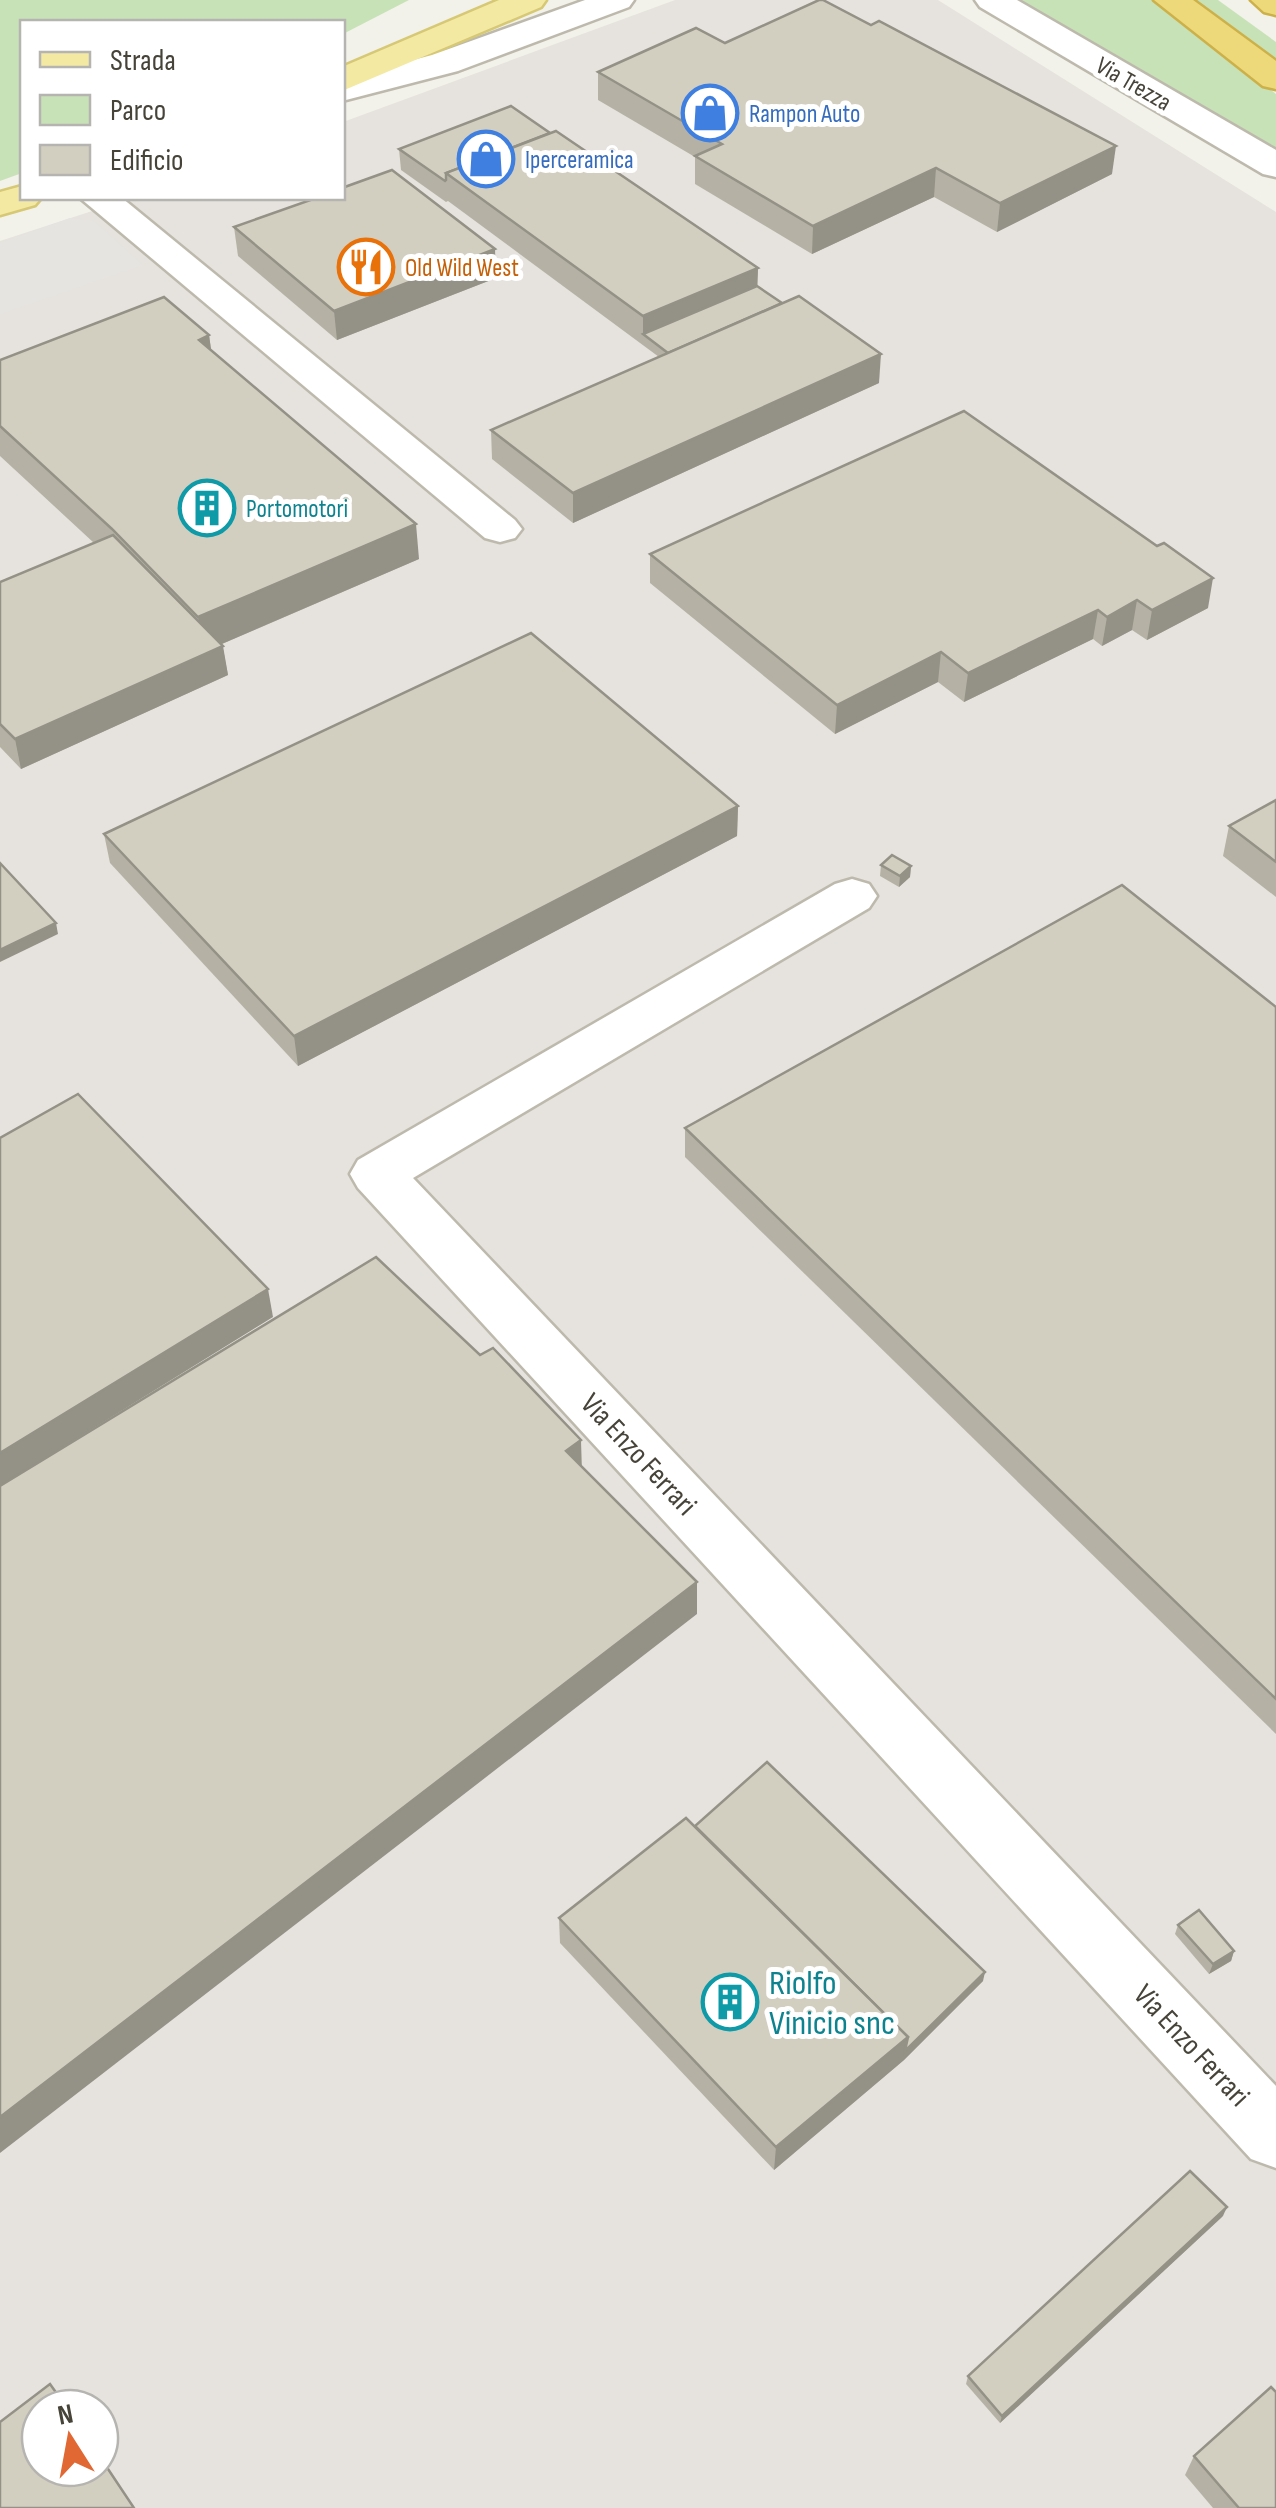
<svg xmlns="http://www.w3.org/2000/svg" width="1276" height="2508" font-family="'Sofia Sans Condensed',sans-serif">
	<rect width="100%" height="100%" fill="#f3f2ea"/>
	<!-- industrial -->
	<path fill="#e6e3de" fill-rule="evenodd" d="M 675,0 L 938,0 L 1276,212 L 1276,2508 L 0,2508 L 0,241 L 132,198 L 342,198 L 343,122 ZM 40,2408 L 100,2408 L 100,2468 L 40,2468 Z"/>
	<!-- green -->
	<g fill="#c8e2b7">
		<polygon points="0,0 409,0 343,34 342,22 22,22 22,173 0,181"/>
		<polygon points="1010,0 1155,0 1276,94 1276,155"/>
		<polygon points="1188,0 1218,0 1276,42 1276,63"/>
	</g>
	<!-- parking -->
	<polygon fill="#e5e4e1" points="70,218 94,221 143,265 0,314 0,243"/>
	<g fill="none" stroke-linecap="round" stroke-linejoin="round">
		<!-- minor casing -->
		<g stroke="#bdbaad" stroke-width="5">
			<g id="minor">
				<polygon points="585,0 634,0 629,7 458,71 342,101 342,79 432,55"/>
				<polygon points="975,0 1017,0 1276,150 1276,177 1263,174 980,7"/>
				<polygon points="80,198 122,198 515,520 522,529 515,538 500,542 485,538"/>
				<polygon points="852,879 869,884 877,896 869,908 413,1178 1276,2086 1276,2168 1251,2159 358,1188 350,1174 358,1160 835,884"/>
			</g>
		</g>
		<!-- major casing -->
		<g stroke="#d6c874" stroke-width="5">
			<g id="major">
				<polygon points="499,0 546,0 541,7 342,91 342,67"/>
				<polygon points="22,186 22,198 41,198 35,205 0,215 0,192"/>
			</g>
		</g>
		<!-- highway casing -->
		<g stroke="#ccb14b" stroke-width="5">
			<g id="highway">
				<polygon points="1154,0 1193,0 1276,61 1276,89 1263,86"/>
				<polygon points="1251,0 1276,0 1276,15 1264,12"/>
			</g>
		</g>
		<!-- minor -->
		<use href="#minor" fill="#fff" fill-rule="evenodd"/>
		<!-- major -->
		<use href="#major" fill="#f3e9a3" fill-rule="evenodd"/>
		<!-- highway -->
		<use href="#highway" fill="#eed97a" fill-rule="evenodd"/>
	</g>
	<!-- wall -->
	<g fill="#b5b2a5">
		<polygon points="725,43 1112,174 997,232 934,197 812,254 695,184 695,157 598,100 598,72"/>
		<polygon points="399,149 758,268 757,286 879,383 573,523 492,459 491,430 659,357 448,201 446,202 401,170"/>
		<polygon points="234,227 496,278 337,340 238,256"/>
		<polygon points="209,335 211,350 419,559 222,644 228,675 21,769 0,747 0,582 94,543 0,456 0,360"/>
		<polygon points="650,554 1208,608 1147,640 1132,630 1102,646 1093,639 964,702 938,682 835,734 650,583"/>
		<polygon points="1276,800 1276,897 1223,856 1229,826"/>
		<polygon points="738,806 737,836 298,1066 110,863 104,834"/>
		<polygon points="881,865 911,866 910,877 899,887 880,876"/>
		<polygon points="1276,1007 1276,1734 685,1157 685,1128"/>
		<polygon points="694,1826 983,1981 904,2060 774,2170 560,1943 559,1918"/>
		<polygon points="1178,1925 1234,1951 1231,1961 1209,1974 1175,1934"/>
		<polygon points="1223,2216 1000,2423 966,2384 968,2376"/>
		<polygon points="1194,2456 1276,2508 1213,2508 1185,2475"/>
	</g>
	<!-- shaded-wall -->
	<g fill="#949186">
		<polygon points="1116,146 1112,174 997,232 1000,203"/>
		<polygon points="936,168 934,197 812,254 813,226"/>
		<polygon points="495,249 496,278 337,340 334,311"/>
		<polygon points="758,268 757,297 643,334 643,316"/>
		<polygon points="209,335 214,370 199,340"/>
		<polygon points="881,354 879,383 573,523 573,493"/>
		<polygon points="416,524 419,559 203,652 198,617"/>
		<polygon points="1213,578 1208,608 1147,640 1152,610"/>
		<polygon points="1137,600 1132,630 1102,646 1107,617"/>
		<polygon points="1098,610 1093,639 964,702 968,673"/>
		<polygon points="223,646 228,675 21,769 15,739"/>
		<polygon points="941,652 938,682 835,734 837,705"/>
		<polygon points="738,806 737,836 298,1066 294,1036"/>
		<polygon points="911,866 910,877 899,887 900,876"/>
		<polygon points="56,923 58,934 0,962 0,950"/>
		<polygon points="268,1289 273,1317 0,1486 0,1453"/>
		<polygon points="581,1440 582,1473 566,1451"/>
		<polygon points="697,1582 697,1614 0,2153 0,2117"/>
		<polygon points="1234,1951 1231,1961 1209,1974 1213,1964"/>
		<polygon points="985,1972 983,1981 904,2060 774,2170 776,2147"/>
		<polygon points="1227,2207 1223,2216 1000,2423 1002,2416"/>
	</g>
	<!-- building -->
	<g fill="#d3cfc0" stroke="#949186" stroke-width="2.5">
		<polygon points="819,0 823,0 871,25 879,21 1116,146 1000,203 936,168 813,226 695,156 722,144 598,72 696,28 725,43"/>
		<polygon points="511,106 550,133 446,173 446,180 445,181 399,149"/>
		<polygon points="556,131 758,268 643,316 446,173"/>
		<polygon points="392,170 495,249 334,311 234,227 316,198 342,198 342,188"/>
		<polygon points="757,286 782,303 668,353 643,334"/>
		<polygon points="799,296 881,354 573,493 491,430"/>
		<polygon points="164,297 209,335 199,340 416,524 198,617 112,529 0,426 0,360"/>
		<polygon points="964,411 1157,546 1164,543 1213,578 1152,610 1137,600 1107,617 1098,610 968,673 941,652 837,705 650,554"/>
		<polygon points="113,535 223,646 15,739 0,724 0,582"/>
		<polygon points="531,633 738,806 294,1036 104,834"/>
		<polygon points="1276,800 1276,862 1229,826"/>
		<polygon points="892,855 911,866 900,876 881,865"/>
		<polygon points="0,863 56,923 0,950"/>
		<polygon points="1122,885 1276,1007 1276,1699 685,1128"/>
		<polygon points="78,1094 268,1289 0,1453 0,1138"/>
		<polygon points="376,1257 480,1355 493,1348 581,1440 566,1451 697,1582 0,2117 0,1486"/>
		<polygon points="767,1762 985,1972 905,2051 908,2037 695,1826"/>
		<polygon points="686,1818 908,2037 776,2147 559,1918"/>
		<polygon points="1199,1910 1234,1951 1213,1964 1178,1925"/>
		<polygon points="1190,2171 1227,2207 1002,2416 968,2376"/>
		<polygon points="50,2384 67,2408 40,2408 40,2468 100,2468 100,2457 134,2508 0,2508 0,2422"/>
		<polygon points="1271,2387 1276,2392 1276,2508 1239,2508 1194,2456"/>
	</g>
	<!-- icons -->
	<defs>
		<g id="shop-ring" transform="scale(2.875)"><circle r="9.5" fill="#fff" stroke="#3f7fe0" stroke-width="1.5"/><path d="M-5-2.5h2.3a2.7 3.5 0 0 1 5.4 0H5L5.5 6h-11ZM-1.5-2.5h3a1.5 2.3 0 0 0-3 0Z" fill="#3f7fe0"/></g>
		<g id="restaurant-ring" transform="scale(2.875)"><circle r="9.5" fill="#fff" stroke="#e8710a" stroke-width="1.5"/><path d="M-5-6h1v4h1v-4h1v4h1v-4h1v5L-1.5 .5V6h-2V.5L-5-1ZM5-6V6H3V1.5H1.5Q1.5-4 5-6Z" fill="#e8710a"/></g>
		<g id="building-ring" transform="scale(2.875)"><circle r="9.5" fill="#fff" stroke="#0f9aa8" stroke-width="1.5"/><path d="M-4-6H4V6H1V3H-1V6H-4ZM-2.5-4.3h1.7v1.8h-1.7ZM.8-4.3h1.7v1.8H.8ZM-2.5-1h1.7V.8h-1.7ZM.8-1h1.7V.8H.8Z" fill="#0f9aa8"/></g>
	</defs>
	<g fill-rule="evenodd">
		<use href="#shop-ring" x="710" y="113"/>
		<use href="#shop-ring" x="486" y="159"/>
		<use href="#restaurant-ring" x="366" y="267"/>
		<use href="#building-ring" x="207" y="508"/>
		<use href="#building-ring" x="730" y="2002"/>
	</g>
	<g text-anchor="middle" stroke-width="10" stroke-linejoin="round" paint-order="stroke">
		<!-- far-street labels -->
		<g font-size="25" fill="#464339" stroke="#fff">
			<text transform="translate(1134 83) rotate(30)" y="9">Via Trezza</text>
		</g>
		<!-- far-shop labels -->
		<g font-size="25" fill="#366cbe" stroke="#fff" text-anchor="start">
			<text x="749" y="122">Rampon Auto</text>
			<text x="525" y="168">Iperceramica</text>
		</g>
		<!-- far-food labels -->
		<g font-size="25" fill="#c56008" stroke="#fff" text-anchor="start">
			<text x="405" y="276">Old Wild West</text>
		</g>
		<!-- far-culture labels -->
		<g font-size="25" fill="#0d838f" stroke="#fff" text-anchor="start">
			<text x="246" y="517">Portomotori</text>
		</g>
		<!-- street labels -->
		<g font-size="30" fill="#464339" stroke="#fff">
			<text transform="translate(639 1454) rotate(47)" y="10">Via Enzo Ferrari</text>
			<text transform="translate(1192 2045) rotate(47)" y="10">Via Enzo Ferrari</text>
		</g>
		<!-- near-culture labels -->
		<g font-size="35" fill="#0d838f" stroke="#fff" text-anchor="start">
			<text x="769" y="1994">Riolfo<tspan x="769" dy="40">Vinicio snc</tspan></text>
		</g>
	</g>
	<!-- legend -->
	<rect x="20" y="20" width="325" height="180" fill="#ffffff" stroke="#b5b4b0" stroke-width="2.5"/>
	<rect x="40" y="52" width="50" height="15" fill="#f3e9a3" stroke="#b5b4b0" stroke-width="2.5"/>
	<text x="110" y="70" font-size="30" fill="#464339">Strada</text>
	<rect x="40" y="95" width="50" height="30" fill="#c8e2b7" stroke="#b5b4b0" stroke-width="2.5"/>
	<text x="110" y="120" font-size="30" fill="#464339">Parco</text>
	<rect x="40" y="145" width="50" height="30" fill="#d3cfc0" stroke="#b5b4b0" stroke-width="2.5"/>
	<text x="110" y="170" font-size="30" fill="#464339">Edificio</text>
	<!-- north arrow -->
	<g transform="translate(70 2438) rotate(349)"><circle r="48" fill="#ffffff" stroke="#b5b4b0" stroke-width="2.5"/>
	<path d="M0-8L18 38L0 25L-18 38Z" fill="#e16832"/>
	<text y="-15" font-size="28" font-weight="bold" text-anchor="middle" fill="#464339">N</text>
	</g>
</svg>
